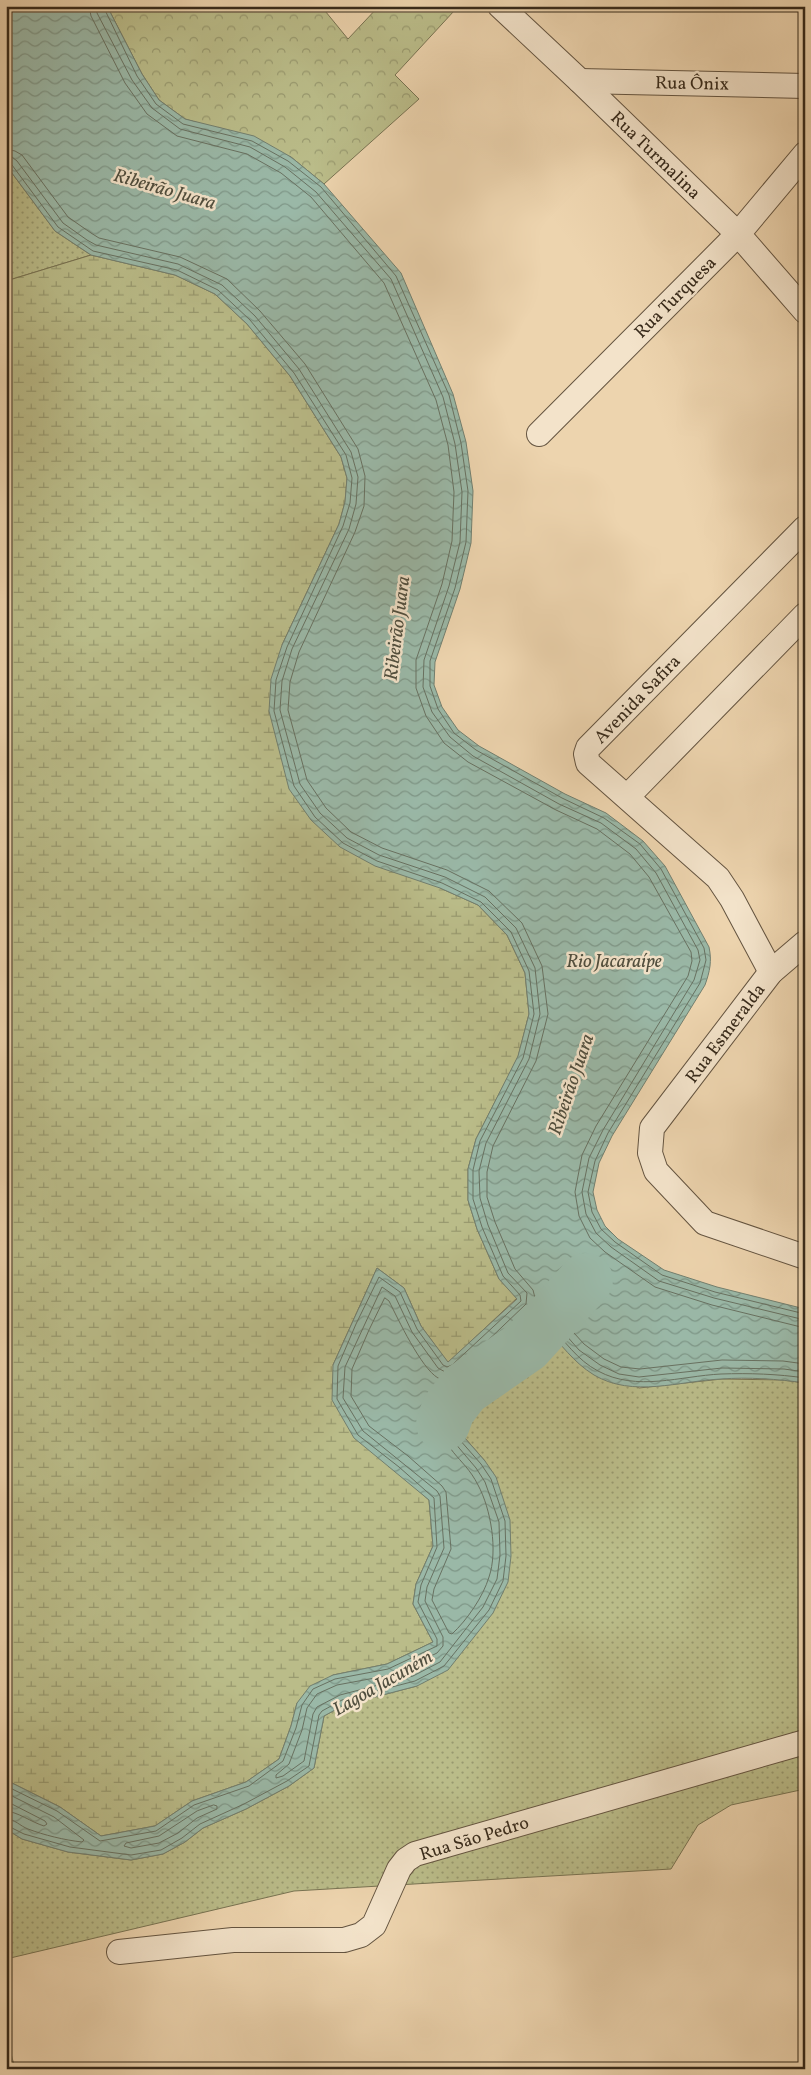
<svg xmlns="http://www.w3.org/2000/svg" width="811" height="2075" font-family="Vollkorn,serif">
	<defs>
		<pattern id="grass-dots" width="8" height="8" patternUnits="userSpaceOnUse" patternTransform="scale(1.25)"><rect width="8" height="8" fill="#babc89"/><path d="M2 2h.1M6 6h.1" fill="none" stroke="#98996f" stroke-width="1.8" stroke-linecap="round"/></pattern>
		<pattern id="forest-crowns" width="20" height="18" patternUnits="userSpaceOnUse" patternTransform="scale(1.25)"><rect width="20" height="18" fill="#babc89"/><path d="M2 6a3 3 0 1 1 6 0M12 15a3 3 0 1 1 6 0" fill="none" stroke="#98996f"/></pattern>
		<pattern id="wetland-marsh" width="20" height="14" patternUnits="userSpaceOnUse" patternTransform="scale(1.25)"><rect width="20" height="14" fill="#babc89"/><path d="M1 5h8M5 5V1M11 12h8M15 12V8" fill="none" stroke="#98996f"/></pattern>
		<pattern id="water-waves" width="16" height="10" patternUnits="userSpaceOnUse" patternTransform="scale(1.25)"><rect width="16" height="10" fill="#9ab8a7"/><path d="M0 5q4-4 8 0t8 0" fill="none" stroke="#7e9687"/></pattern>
	</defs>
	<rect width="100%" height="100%" fill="#edd4ae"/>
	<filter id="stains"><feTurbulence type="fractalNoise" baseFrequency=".004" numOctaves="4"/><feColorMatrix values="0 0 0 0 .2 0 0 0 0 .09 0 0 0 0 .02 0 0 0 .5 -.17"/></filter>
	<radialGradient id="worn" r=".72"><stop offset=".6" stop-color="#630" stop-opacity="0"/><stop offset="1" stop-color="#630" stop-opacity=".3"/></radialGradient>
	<!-- grass -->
	<g fill="url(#grass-dots)" stroke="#787352">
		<polygon points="6,165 55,231 91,255 6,281"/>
		<path d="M 545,1327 L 553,1335 L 639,1388 L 722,1379 L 783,1380 L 805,1383 L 805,1789 L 731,1805 L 698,1825 L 671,1869 L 294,1891 L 6,1959 L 6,1829 L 22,1839 L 68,1852 L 131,1860 L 163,1854 L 185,1842 L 203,1828 L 246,1809 L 289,1786 L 314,1768 L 324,1716 L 344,1705 L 417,1686 L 485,1461 L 464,1437 L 459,1412 C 482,1371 508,1354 545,1327 Z"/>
		<polygon points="6,2034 15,2069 6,2069"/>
	</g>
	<!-- forest -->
	<polygon fill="url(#forest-crowns)" stroke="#787352" points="107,6 321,6 348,39 379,6 450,6 454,11 395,75 419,99 324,184 291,157 215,128 185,119 159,100 142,74"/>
	<!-- wetland -->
	<polygon fill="url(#wetland-marsh)" stroke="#787352" points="91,255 175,275 215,294 247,324 290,376 341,457 347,478 345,502 339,524 282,645 440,888 478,905 507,935 525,973 529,1014 518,1057 476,1139 468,1169 468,1200 477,1229 499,1279 517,1298 448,1363 421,1326 404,1288 377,1268 333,1365 396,1471 429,1500 433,1546 416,1584 413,1604 433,1642 387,1664 333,1675 297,1703 291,1726 279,1759 246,1782 192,1801 155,1826 101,1836 60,1807 6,1780 6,281"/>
	<!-- water -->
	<path fill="url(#water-waves)" stroke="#727f6f" d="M 6,6 L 107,6 L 142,74 L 159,100 L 185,119 L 254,136 L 291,157 L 324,184 L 401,273 L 453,394 L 466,442 L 473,491 L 471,543 L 460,589 L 435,662 L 434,685 L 442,707 L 458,730 L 479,746 L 565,794 L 606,813 L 643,841 L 665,866 L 709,947 C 712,961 710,971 705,985 L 612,1136 L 599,1163 L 593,1192 L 597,1210 L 605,1226 L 618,1239 L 664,1270 L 717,1287 L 805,1309 L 805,1383 C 778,1379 748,1377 721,1379 C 679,1381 633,1398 594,1375 C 573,1362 561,1344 545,1327 C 510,1352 480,1374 459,1412 L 464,1437 L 485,1461 L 496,1477 L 510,1520 L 511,1556 L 508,1582 L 493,1613 L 448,1670 L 417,1686 L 344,1705 L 324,1716 L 314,1768 L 289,1786 L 246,1809 L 203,1828 L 185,1842 L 163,1854 L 131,1860 L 68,1852 L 22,1839 L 6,1829 L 6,1780 L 60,1807 L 101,1836 L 155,1826 L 192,1801 L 246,1782 L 279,1759 L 291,1726 L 297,1703 L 310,1686 L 333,1675 L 387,1664 L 433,1642 L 413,1604 L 416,1584 L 433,1546 L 429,1500 L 354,1438 L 332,1400 L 333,1365 L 377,1268 L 404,1288 L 421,1326 L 448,1362 L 517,1299 L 499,1279 L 477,1229 L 468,1200 L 468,1169 L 476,1139 L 518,1056 L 529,1014 L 525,973 L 507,935 L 478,905 L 440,888 L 375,866 L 340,847 L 311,820 L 289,789 L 269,711 L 271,679 L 282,645 L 339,524 L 345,502 L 347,478 L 341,457 L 290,376 L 247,324 L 215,294 L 175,275 L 91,255 L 55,231 L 6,165 Z"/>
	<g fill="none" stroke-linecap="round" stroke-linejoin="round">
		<!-- shore -->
		<g stroke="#687161" stroke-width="1">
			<polyline points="89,6 91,16 125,83 147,114 177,136 247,154 281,173 311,197 384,283 436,400 448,445 454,492 452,541 442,584 416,660 416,688 426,716 444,743 468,762 556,810 597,829 630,854 649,877 691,952 692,961 688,976 596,1126 582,1155 575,1192 579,1216 590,1238 605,1252 655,1287 712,1305 805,1328"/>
			<polyline points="96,6 97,13 132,80 152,108 180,129 250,147 285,167 316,192 391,279 443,397 455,444 462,492 460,542 449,586 424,660 423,687 432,712 450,737 473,756 559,804 601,823 636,849 656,873 698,950 700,960 694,980 603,1130 589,1158 582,1192 586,1214 596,1233 611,1247 659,1281 714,1298 805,1320"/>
			<polyline points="103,6 137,76 156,104 183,124 252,141 288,161 321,187 396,276 449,395 461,443 468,491 466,542 455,588 430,661 430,686 438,709 454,733 476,750 562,798 604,818 640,844 661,869 704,948 706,960 700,983 608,1133 595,1161 588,1192 592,1212 601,1229 615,1242 662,1275 715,1292 805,1314"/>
			<polyline points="6,149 15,151 22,155 68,217 91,233 99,238 180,257 227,279 260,311 305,364 358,449 365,476 364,506 355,532 299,652 290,682 288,710 307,780 326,808 351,832 382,848 447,870 489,891 522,923 542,966 548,1014 536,1061 493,1146 487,1172 487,1197 495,1222 515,1269 533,1290 535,1298 533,1309 546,1309 555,1312 584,1344 604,1359 621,1367 640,1369 722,1360 783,1361 805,1364"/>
			<polyline points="6,157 12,157 17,161 63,223 87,240 96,245 178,264 222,285 255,316 299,369 351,452 358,477 356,504 349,529 292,649 282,681 280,710 300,784 320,813 347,838 379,855 445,877 485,897 516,928 535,968 540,1014 529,1059 486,1143 479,1171 480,1198 488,1225 508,1273 527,1293 526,1304 456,1371 447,1373 438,1368 412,1332 395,1296 382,1287 345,1367 343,1398 363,1431 437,1491 440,1496 444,1548 427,1587 425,1601 443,1637 443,1646 437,1653 391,1675 337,1685 317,1694 307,1708 302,1730 289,1764 276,1775 276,1778 283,1776 304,1761 313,1714 317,1707 340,1695 413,1676 440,1662 483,1607 497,1579 500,1555 499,1522 485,1482 476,1468 454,1442 447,1410 461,1386 487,1356 538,1318 544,1316 551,1318 579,1350 600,1365 619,1374 639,1377 722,1368 784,1369 805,1372"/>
			<polyline points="6,163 12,165 58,227 93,251 177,270 218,290 250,320 294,373 346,455 352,478 350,503 343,526 287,647 276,680 274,711 294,786 315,817 343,843 377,861 442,883 481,902 511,932 529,971 534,1014 523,1058 480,1141 473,1170 473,1199 482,1227 503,1276 520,1295 521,1301 452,1365 447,1367 443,1365 417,1329 400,1292 379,1277 356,1324 338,1366 337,1399 358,1435 399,1467 434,1498 437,1547 421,1585 418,1602 437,1639 437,1646 388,1669 335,1679 313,1689 302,1705 296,1728 283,1761 249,1786 194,1805 156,1831 100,1841 57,1811 6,1786"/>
			<path d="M 385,1298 L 389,1301 C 398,1319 421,1368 438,1378 C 443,1381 448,1380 453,1382 C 451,1393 440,1401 440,1413 C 441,1453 463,1455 478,1485 C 491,1509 498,1551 489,1577 C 483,1597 467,1620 452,1634 L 449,1633 L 432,1600 L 434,1589 L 451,1549 L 446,1492 L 442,1486 L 408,1456 L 369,1426 L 351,1396 L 352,1369 L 369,1330 Z"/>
			<path d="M 6,1793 L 54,1817 L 84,1840 L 82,1842 C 64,1840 44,1835 28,1829 C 20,1826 15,1819 6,1819"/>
			<path d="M 6,1801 L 45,1821 L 47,1824 L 44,1826 C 31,1822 18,1812 6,1811"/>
			<polygon points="214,1805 217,1806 217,1809 197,1818 178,1833 159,1843 131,1848 124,1846 126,1843 159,1836 197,1811"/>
			<path d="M 6,1825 L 24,1834 L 70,1847 L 131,1855 L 161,1850 L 182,1838 L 200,1824 L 244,1804 L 287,1781 L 309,1766 L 319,1715 L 322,1711 L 342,1700 L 415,1681 L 444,1666 L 489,1610 L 503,1581 L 506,1556 L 505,1521 L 491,1479 L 481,1464 L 459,1439 L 454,1411 L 466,1389 L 491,1361 L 542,1323 L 549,1324 C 565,1341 577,1360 598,1371 C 637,1392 680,1376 721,1374 C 749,1373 778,1374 805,1378"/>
		</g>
		<!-- river -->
		<polyline stroke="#9ab8a7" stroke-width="54" points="443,1424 448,1410 464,1389 526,1346 586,1280"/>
		<!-- street casing -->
		<g stroke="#645440" stroke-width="26">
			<g id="street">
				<polyline points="500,6 580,81 738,234 805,311"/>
				<polyline points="580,81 805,86"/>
				<polyline points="539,434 738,234 805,154"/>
				<polyline points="628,796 805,615"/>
				<polyline points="805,943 771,972 652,1128 650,1153 656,1171 705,1223 805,1257"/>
				<polyline points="771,972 732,899 718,878 588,763 586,754 588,748 805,528"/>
				<polyline points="119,1952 233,1940 344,1940 361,1935 374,1925 399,1869 406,1860 415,1854 805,1742"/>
			</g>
		</g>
		<!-- street -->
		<use href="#street" stroke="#f3e3ca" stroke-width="24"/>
	</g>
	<g text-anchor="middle" stroke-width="5" stroke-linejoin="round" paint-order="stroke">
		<!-- street labels -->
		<g font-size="18" fill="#372a1b" stroke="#f3e3ca">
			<text transform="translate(692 83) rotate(1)" y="6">Rua Ônix</text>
			<text transform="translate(656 155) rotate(44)" y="6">Rua Turmalina</text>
			<text transform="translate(675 297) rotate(-45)" y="6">Rua Turquesa</text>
			<text transform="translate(637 699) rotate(-46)" y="6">Avenida Safira</text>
			<text transform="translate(725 1033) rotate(-53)" y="6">Rua Esmeralda</text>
			<text transform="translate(474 1838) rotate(-17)" y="6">Rua São Pedro</text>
		</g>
		<!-- water labels -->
		<g font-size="19" font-style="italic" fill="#504e3e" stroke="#f3e3ca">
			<text transform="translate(165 188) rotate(16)" y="7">Ribeirão Juara</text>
			<text transform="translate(396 628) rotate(-83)" y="7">Ribeirão Juara</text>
			<text x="614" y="967">Rio Jacaraípe</text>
			<text transform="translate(570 1084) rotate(-71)" y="7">Ribeirão Juara</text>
			<text transform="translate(382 1682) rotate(-30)" y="7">Lagoa Jacuném</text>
		</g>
	</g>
	<!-- margin -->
	<rect width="811" height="2075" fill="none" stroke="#edd4ae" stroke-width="25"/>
	<rect x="8" y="8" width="796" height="2060" fill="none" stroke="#372a1b" stroke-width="2.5"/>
	<rect x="12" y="12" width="786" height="2050" fill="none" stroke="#372a1b"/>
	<rect width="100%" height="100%" filter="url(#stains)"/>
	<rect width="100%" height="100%" fill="url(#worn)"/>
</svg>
